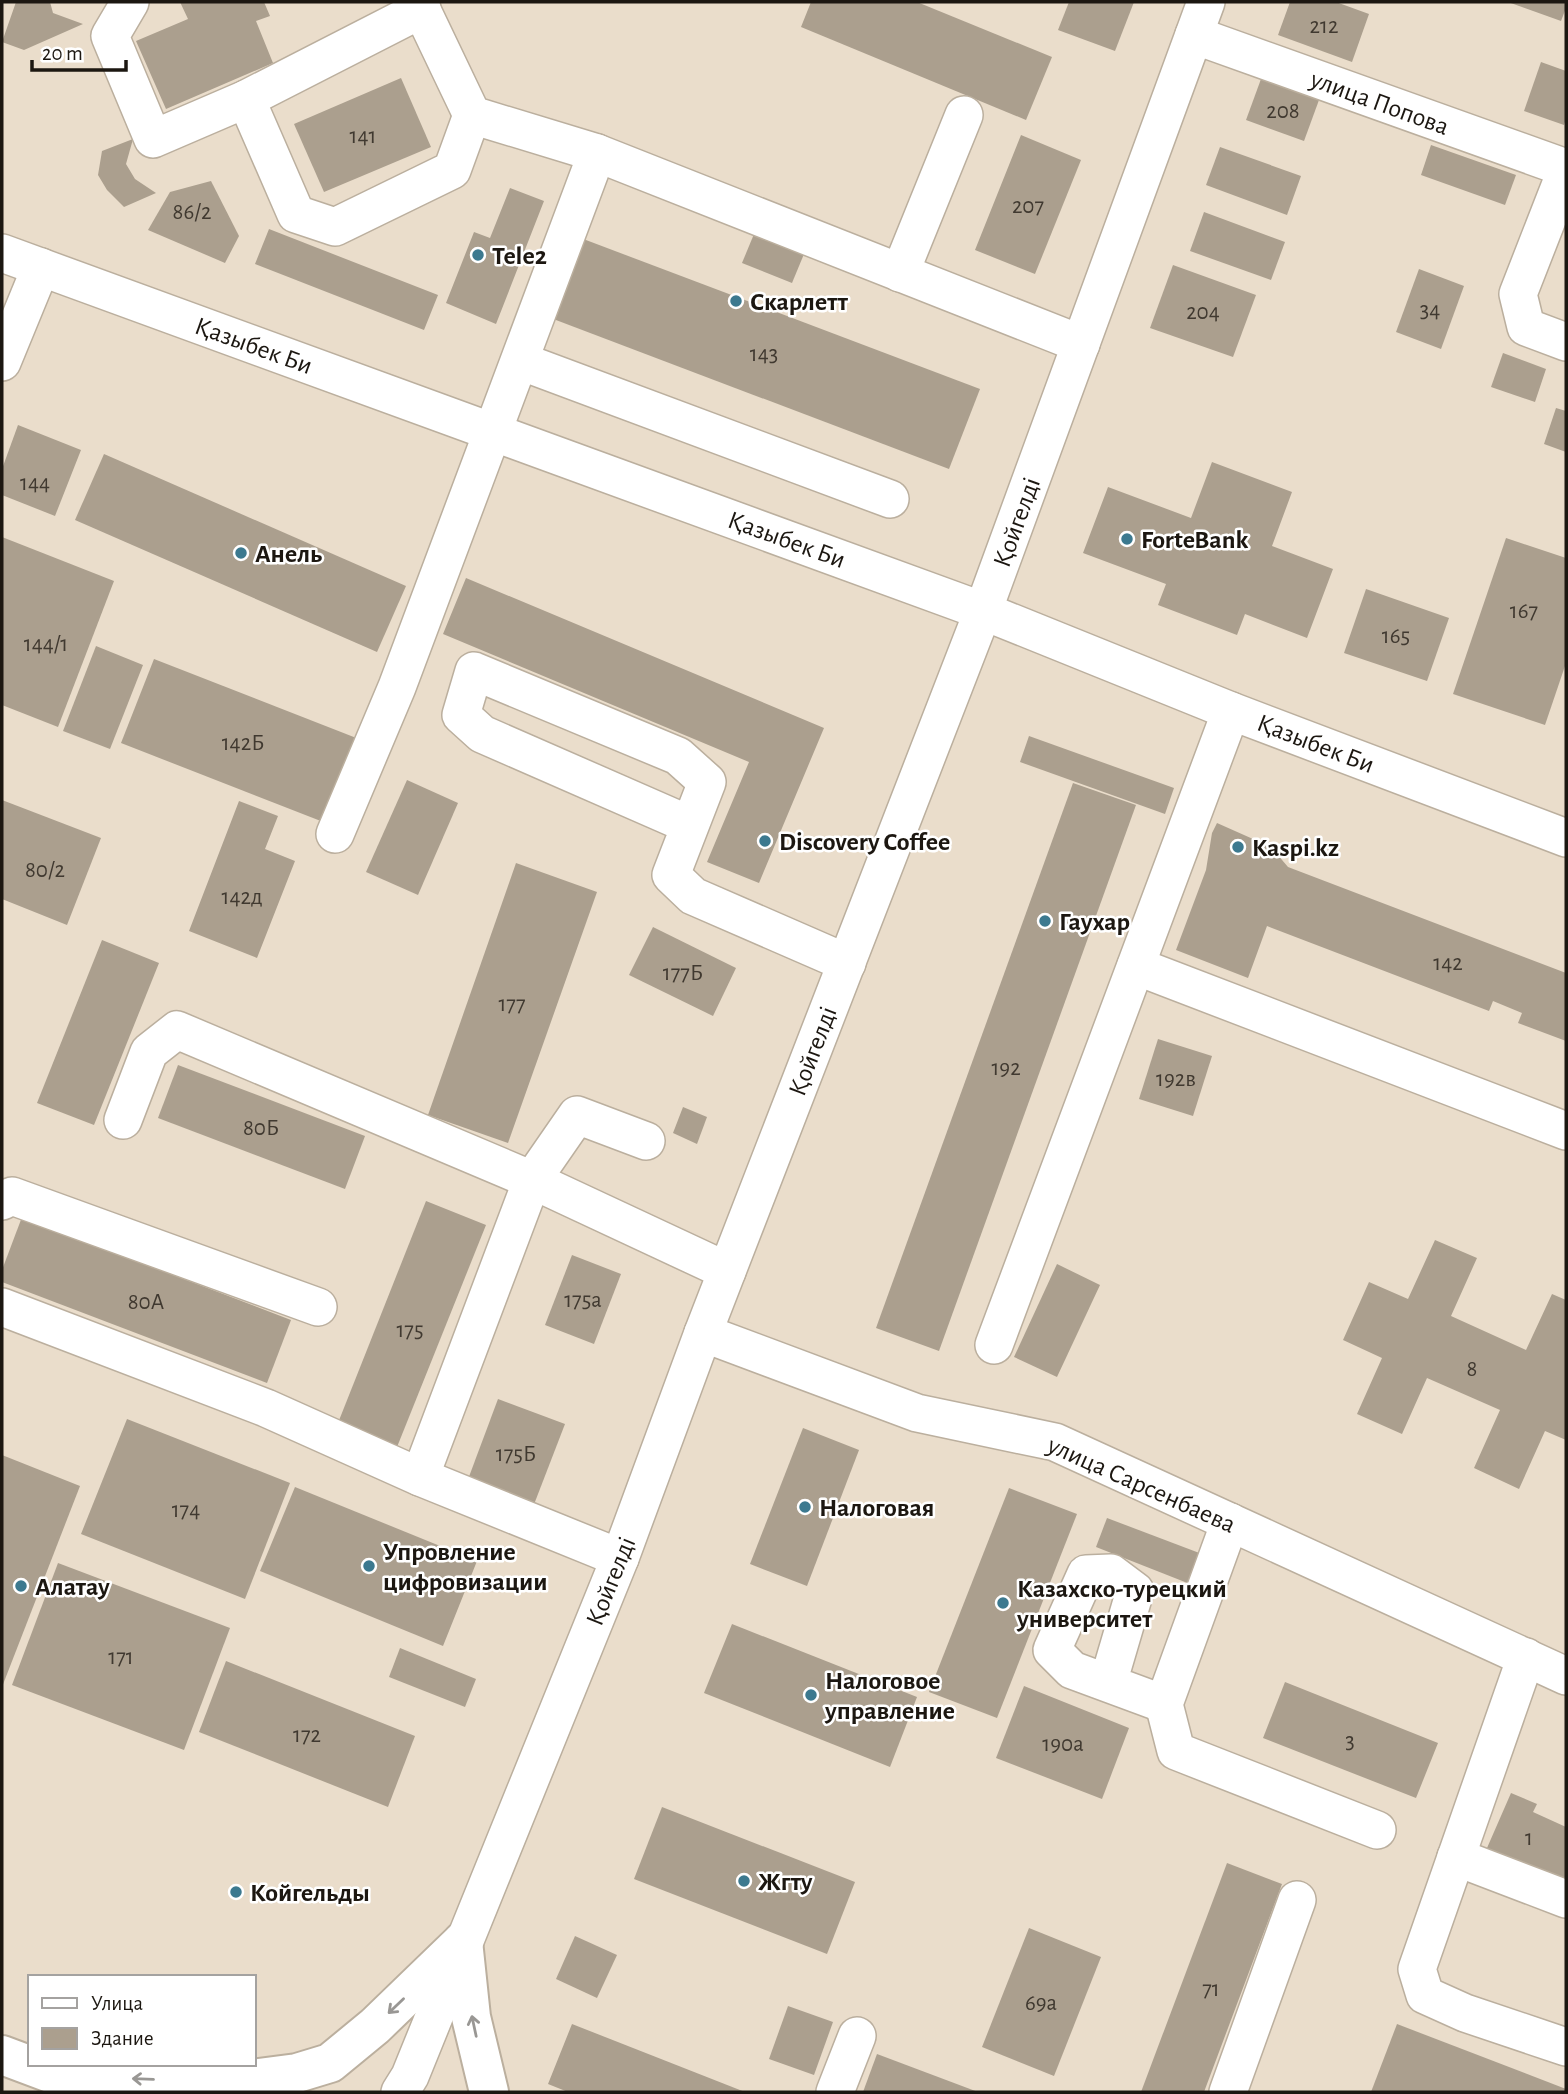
<svg xmlns="http://www.w3.org/2000/svg" width="1568" height="2094" font-family="'Alegreya Sans',sans-serif">
	<rect width="100%" height="100%" fill="#eaddcb"/>
	<!-- building -->
	<g fill="#ab9f8e">
		<polygon points="16,2 50,2 53,13 83,24 24,50 2,42"/>
		<polygon points="180,2 264,2 270,16 256,21 273,63 166,109 136,41 188,19"/>
		<polygon points="811,2 917,2 1052,57 1026,120 801,27"/>
		<polygon points="1069,2 1134,2 1115,51 1058,30"/>
		<polygon points="1290,2 1336,2 1369,14 1352,62 1278,35"/>
		<polygon points="1508,2 1566,2 1566,8 1561,21"/>
		<polygon points="1541,62 1566,71 1566,118 1564,125 1524,111"/>
		<polygon points="401,78 431,147 324,192 294,124"/>
		<polygon points="1261,79 1319,100 1304,141 1246,120"/>
		<polygon points="1021,135 1081,160 1035,274 975,250"/>
		<polygon points="133,139 126,164 135,179 156,193 124,207 107,190 98,175 102,151"/>
		<polygon points="1431,145 1516,175 1505,205 1421,175"/>
		<polygon points="1220,147 1301,176 1287,215 1206,185"/>
		<polygon points="211,181 239,236 225,263 148,230 170,192"/>
		<polygon points="510,188 544,201 496,324 446,303 474,232 490,238"/>
		<polygon points="1204,212 1285,242 1271,280 1190,251"/>
		<polygon points="269,229 438,295 424,330 255,264"/>
		<polygon points="754,234 804,254 792,283 742,263"/>
		<polygon points="578,237 980,389 949,469 548,317"/>
		<polygon points="1173,265 1256,295 1233,357 1150,328"/>
		<polygon points="1419,269 1464,286 1441,349 1396,332"/>
		<polygon points="1503,353 1546,369 1535,402 1491,387"/>
		<polygon points="1556,408 1566,411 1566,452 1544,444"/>
		<polygon points="18,425 81,450 55,516 2,495 2,469"/>
		<polygon points="104,454 406,586 377,652 75,520"/>
		<polygon points="1212,462 1292,492 1272,546 1333,569 1307,638 1245,614 1237,635 1158,605 1166,584 1083,553 1108,487 1191,518"/>
		<polygon points="2,537 114,581 58,727 2,705"/>
		<polygon points="1506,538 1566,558 1566,663 1545,725 1453,694"/>
		<polygon points="466,578 824,728 759,883 707,862 749,762 443,634"/>
		<polygon points="1366,589 1449,618 1427,681 1344,653"/>
		<polygon points="96,646 143,665 110,749 63,731"/>
		<polygon points="154,659 364,741 331,825 121,743"/>
		<polygon points="1029,736 1174,788 1165,814 1020,762"/>
		<polygon points="407,780 458,803 418,895 366,872"/>
		<polygon points="1073,783 1136,805 939,1351 876,1328"/>
		<polygon points="2,800 101,838 67,925 2,899"/>
		<polygon points="239,801 278,816 265,849 295,861 257,958 189,931"/>
		<polygon points="1217,823 1271,847 1288,867 1566,973 1566,1041 1518,1023 1522,1013 1493,1001 1489,1011 1267,926 1248,978 1176,950 1206,870 1212,833"/>
		<polygon points="516,863 597,892 508,1143 428,1115"/>
		<polygon points="653,927 736,968 713,1016 629,975"/>
		<polygon points="102,940 159,963 94,1125 37,1103"/>
		<polygon points="1158,1039 1212,1056 1193,1116 1139,1099"/>
		<polygon points="178,1065 365,1136 345,1189 158,1118"/>
		<polygon points="683,1107 707,1117 697,1144 673,1133"/>
		<polygon points="426,1201 486,1225 393,1457 334,1433"/>
		<polygon points="22,1217 291,1320 267,1383 2,1282 2,1270"/>
		<polygon points="1435,1240 1477,1258 1451,1316 1526,1350 1552,1294 1566,1300 1566,1440 1545,1431 1519,1489 1474,1468 1500,1410 1427,1378 1402,1434 1357,1414 1382,1358 1343,1340 1369,1282 1408,1299"/>
		<polygon points="572,1255 621,1274 594,1344 545,1325"/>
		<polygon points="1057,1264 1100,1285 1057,1377 1014,1357"/>
		<polygon points="498,1399 565,1424 533,1507 467,1482"/>
		<polygon points="127,1419 290,1483 245,1599 81,1534"/>
		<polygon points="803,1428 859,1450 807,1586 750,1564"/>
		<polygon points="2,1455 80,1486 2,1687"/>
		<polygon points="295,1487 477,1561 443,1646 260,1571"/>
		<polygon points="1009,1488 1077,1514 997,1718 929,1692"/>
		<polygon points="1107,1518 1202,1554 1190,1584 1096,1547"/>
		<polygon points="58,1563 230,1628 184,1750 12,1685"/>
		<polygon points="732,1624 917,1697 890,1767 704,1693"/>
		<polygon points="400,1648 476,1679 465,1707 389,1677"/>
		<polygon points="226,1661 415,1736 388,1807 199,1732"/>
		<polygon points="1285,1682 1438,1743 1416,1798 1263,1738"/>
		<polygon points="1024,1686 1129,1728 1102,1799 996,1758"/>
		<polygon points="1511,1793 1537,1804 1533,1812 1566,1827 1566,1882 1487,1848"/>
		<polygon points="662,1807 855,1882 827,1954 634,1879"/>
		<polygon points="1227,1863 1282,1884 1204,2092 1141,2092"/>
		<polygon points="1029,1928 1101,1957 1054,2076 982,2047"/>
		<polygon points="575,1936 617,1955 597,1998 556,1979"/>
		<polygon points="788,2006 833,2022 814,2075 769,2059"/>
		<polygon points="572,2024 745,2092 568,2092 548,2084"/>
		<polygon points="1397,2024 1566,2089 1566,2092 1371,2092"/>
		<polygon points="877,2054 978,2092 863,2092"/>
	</g>
	<g fill="none" stroke-linecap="round" stroke-linejoin="round">
		<!-- minor casing -->
		<g stroke="#bbaf9e" stroke-width="40">
			<g id="minor">
				<polyline points="130,2 110,36 153,139 246,99 422,9"/>
				<polyline points="418,2 472,115 597,153 1081,344"/>
				<polyline points="1194,35 1566,168"/>
				<polyline points="246,99 296,214 335,227 452,170 472,115"/>
				<polyline points="1566,171 1518,294 1526,327 1566,342"/>
				<polyline points="2,253 983,611 1231,711 1566,838"/>
				<polyline points="900,273 964,115"/>
				<polyline points="520,361 890,499"/>
				<polyline points="2,362 41,267"/>
				<polyline points="690,825 482,734 461,715 474,671 678,756 707,782 671,875 693,896 847,963"/>
				<polyline points="335,834 397,687 597,153"/>
				<polyline points="1136,966 1566,1131"/>
				<polyline points="123,1120 149,1052 177,1030 532,1180 727,1271"/>
				<polyline points="2,1201 12,1196 318,1307"/>
				<polyline points="2,1307 266,1408 420,1477 620,1558"/>
				<polyline points="703,1333 917,1413 1055,1442 1566,1676"/>
				<polyline points="994,1345 1231,711"/>
				<polyline points="420,1477 532,1180 577,1115 646,1141"/>
				<polyline points="1230,1522 1164,1704 1176,1751 1377,1830"/>
				<polyline points="1526,1657 1417,1969 1425,1995 1465,2013 1566,2047"/>
				<polyline points="1108,1683 1135,1591 1111,1573 1086,1574 1052,1650 1072,1670 1164,1704"/>
				<polyline points="1456,1857 1566,1899"/>
				<polyline points="400,2092 410,2076 620,1558 703,1333 983,611 1206,2"/>
				<polyline points="835,2092 857,2036"/>
				<polyline points="1228,2092 1297,1900"/>
			</g>
		</g>
		<!-- major casing -->
		<g stroke="#bbaf9e" stroke-width="42">
			<g id="major">
				<polyline points="463,1941 471,2017 489,2092"/>
				<polyline points="2,2055 82,2085"/>
				<polyline points="59,2076 201,2081 251,2079 297,2073 330,2063 375,2026 463,1941"/>
			</g>
		</g>
		<!-- minor -->
		<use href="#minor" stroke="#fff" stroke-width="37"/>
		<!-- major -->
		<use href="#major" stroke="#fff" stroke-width="38"/>
	</g>
	<!-- one-way arrows -->
	<defs><path id="oneway-shaft" d="M-6 0H5M1.5-3L5.5 0L1.5 3" fill="none" stroke-width="1.6" stroke-linecap="round" stroke-linejoin="round" transform="scale(1.75)"/></defs>
	<g stroke="#999794">
		<use href="#oneway-shaft" transform="translate(396 2006) rotate(136)"/>
		<use href="#oneway-shaft" transform="translate(474 2026) rotate(-102)"/>
		<use href="#oneway-shaft" transform="translate(143 2079) rotate(-178)"/>
	</g>
	<!-- markers -->
	<g fill="#3c798f" stroke="#fff" stroke-width="2.5">
		<circle cx="478" cy="255" r="7"/>
		<circle cx="736" cy="301" r="7"/>
		<circle cx="1127" cy="539" r="7"/>
		<circle cx="241" cy="553" r="7"/>
		<circle cx="765" cy="841" r="7"/>
		<circle cx="1238" cy="847" r="7"/>
		<circle cx="1045" cy="921" r="7"/>
		<circle cx="805" cy="1507" r="7"/>
		<circle cx="369" cy="1566" r="7"/>
		<circle cx="21" cy="1586" r="7"/>
		<circle cx="1003" cy="1603" r="7"/>
		<circle cx="811" cy="1695" r="7"/>
		<circle cx="744" cy="1881" r="7"/>
		<circle cx="236" cy="1892" r="7"/>
	</g>
	<g text-anchor="middle" stroke-width="5" stroke-linejoin="round" paint-order="stroke">
		<!-- number labels -->
		<g font-size="23" fill="#403930">
			<text x="1324" y="33">212</text>
			<text x="1283" y="118">208</text>
			<text x="363" y="143">141</text>
			<text x="1028" y="213">207</text>
			<text x="192" y="219">86/2</text>
			<text x="1430" y="317">34</text>
			<text x="1203" y="319">204</text>
			<text x="764" y="361">143</text>
			<text x="35" y="490">144</text>
			<text x="1524" y="618">167</text>
			<text x="1396" y="643">165</text>
			<text x="46" y="651">144/1</text>
			<text x="243" y="750">142Б</text>
			<text x="45" y="877">80/2</text>
			<text x="242" y="904">142д</text>
			<text x="1448" y="970">142</text>
			<text x="683" y="980">177Б</text>
			<text x="512" y="1011">177</text>
			<text x="1006" y="1075">192</text>
			<text x="1176" y="1086">192в</text>
			<text x="261" y="1135">80Б</text>
			<text x="583" y="1307">175а</text>
			<text x="146" y="1309">80А</text>
			<text x="410" y="1337">175</text>
			<text x="1472" y="1376">8</text>
			<text x="516" y="1461">175Б</text>
			<text x="186" y="1517">174</text>
			<text x="121" y="1664">171</text>
			<text x="307" y="1742">172</text>
			<text x="1350" y="1748">3</text>
			<text x="1063" y="1751">190а</text>
			<text x="1529" y="1845">1</text>
			<text x="1211" y="1996">71</text>
			<text x="1041" y="2010">69а</text>
		</g>
		<!-- street labels -->
		<g font-size="26" fill="#1c1711" stroke="#fff">
			<text transform="translate(1380 102) rotate(20)" y="9">улица Попова</text>
			<text transform="translate(254 345) rotate(20)" y="9">Қазыбек Би</text>
			<text transform="translate(1016 522) rotate(-70)" y="9">Қойгелді</text>
			<text transform="translate(787 539) rotate(20)" y="9">Қазыбек Би</text>
			<text transform="translate(1316 743) rotate(21)" y="9">Қазыбек Би</text>
			<text transform="translate(812 1051) rotate(-69)" y="9">Қойгелді</text>
			<text transform="translate(1142 1484) rotate(24)" y="9">улица Сарсенбаева</text>
			<text transform="translate(610 1581) rotate(-68)" y="9">Қойгелді</text>
		</g>
		<!-- poi labels -->
		<g font-size="26" font-weight="bold" fill="#1c1711" stroke="#fff" text-anchor="start">
			<text x="492" y="264">Tele2</text>
			<text x="750" y="310">Скарлетт</text>
			<text x="1141" y="548">ForteBank</text>
			<text x="255" y="562">Анель</text>
			<text x="779" y="850">Discovery Coffee</text>
			<text x="1252" y="856">Kaspi.kz</text>
			<text x="1059" y="930">Гаухар</text>
			<text x="819" y="1516">Налоговая</text>
			<text x="383" y="1560">Упровление<tspan x="383" dy="30">цифровизации</tspan></text>
			<text x="35" y="1595">Алатау</text>
			<text x="1017" y="1597">Казахско-турецкий<tspan x="1017" dy="30">университет</tspan></text>
			<text x="825" y="1689">Налоговое<tspan x="825" dy="30">управление</tspan></text>
			<text x="758" y="1890">Жгту</text>
			<text x="250" y="1901">Койгельды</text>
		</g>
	</g>
	<!-- border -->
	<rect width="1568" height="2094" fill="none" stroke="#1c1711" stroke-width="7"/>
	<!-- legend -->
	<rect x="28" y="1975" width="228" height="91" fill="#ffffff" stroke="#a4a2a0" stroke-width="2"/>
	<rect x="42" y="1998" width="35" height="10" fill="#ffffff" stroke="#a4a2a0" stroke-width="2"/>
	<text x="91" y="2010" font-size="21" fill="#1c1711">Улица</text>
	<rect x="42" y="2028" width="35" height="21" fill="#ab9f8e" stroke="#a4a2a0" stroke-width="2"/>
	<text x="91" y="2045" font-size="21" fill="#1c1711">Здание</text>
	<!-- scale -->
	<path d="M32 60v10h94v-10" fill="none" stroke="#1c1711" stroke-width="3.5"/>
	<text x="42" y="60" font-size="21" fill="#1c1711" stroke="#ffffff" stroke-width="5" paint-order="stroke">20 m</text>
</svg>
